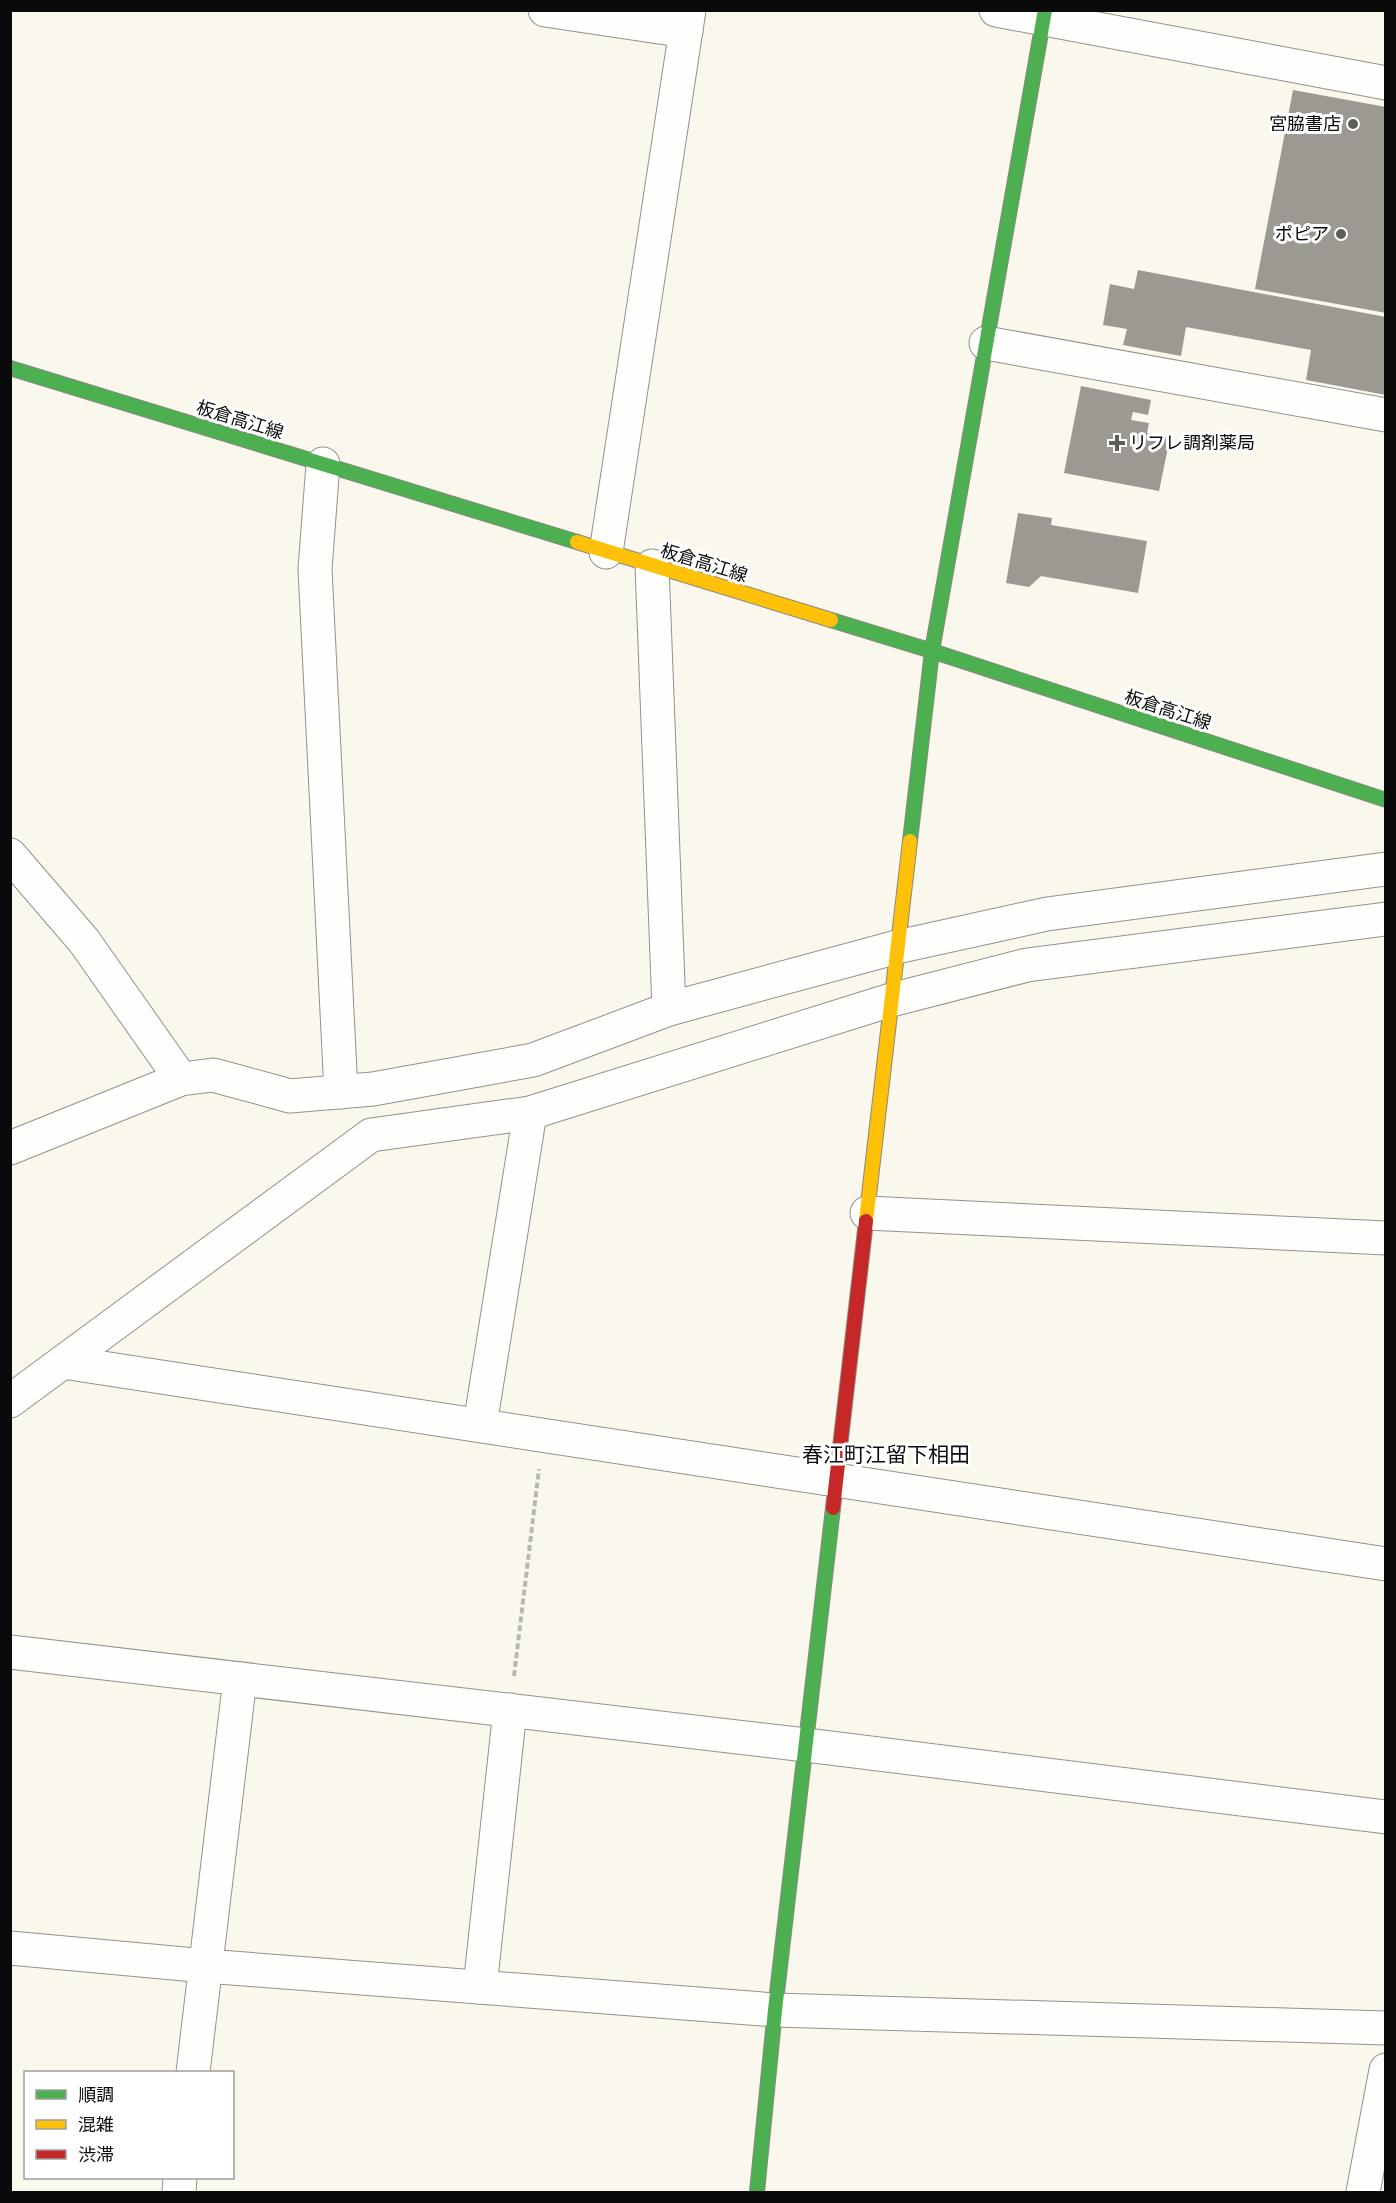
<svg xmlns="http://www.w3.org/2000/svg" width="1396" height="2203" font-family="'PT Serif','Noto Sans JP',serif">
	<rect width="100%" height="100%" fill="#faf8ed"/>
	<!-- building -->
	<g fill="#9c9993">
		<polygon points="1293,90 1386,107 1386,313 1255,289"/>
		<polygon points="1138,270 1386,317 1386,395 1306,380 1311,350 1186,327 1181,356 1123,345 1127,329 1103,325 1110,284 1134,289"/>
		<polygon points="1081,386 1151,400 1148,415 1133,412 1131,420 1149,423 1147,433 1170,438 1159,491 1064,473"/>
		<polygon points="1018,513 1052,518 1051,525 1147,541 1138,593 1041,576 1029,587 1006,583"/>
	</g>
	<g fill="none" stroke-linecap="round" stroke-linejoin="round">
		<!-- street casing -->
		<g stroke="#92918c" stroke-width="35">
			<g id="street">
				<polyline points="545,10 686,31"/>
				<polyline points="996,10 1386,83"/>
				<polyline points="986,343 1386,415"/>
				<polyline points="323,464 315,569 341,1092"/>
				<polyline points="606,552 689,10"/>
				<polyline points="652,566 669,1009"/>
				<polyline points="10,855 84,941 181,1079"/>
				<polyline points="10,1148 181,1079 213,1075 290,1096 373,1089 533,1060 669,1009 897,947 1047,914 1386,869"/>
				<polyline points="867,1213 1386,1238"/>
				<polyline points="63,1362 1386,1564"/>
				<polyline points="10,1401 371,1135 530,1113 891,1000 1027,965 1386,919"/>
				<polyline points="480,1425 530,1113"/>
				<polyline points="10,1652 806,1745 1386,1817"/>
				<polyline points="10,1948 206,1966 775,2010 1386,2028"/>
				<polyline points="480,1987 510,1710"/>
				<polyline points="193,2072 240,1679"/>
				<polyline points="179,2192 180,2178"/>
				<polyline points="1363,2192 1386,2070"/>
			</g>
		</g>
		<!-- fast casing -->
		<g stroke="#898883" stroke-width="16">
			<g id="fast">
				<polyline points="10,368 577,542"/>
				<polyline points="831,620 932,651 1386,800"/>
				<polyline points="910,841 932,651 1045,10"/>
				<polyline points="757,2192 775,2010 833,1508"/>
			</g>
		</g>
		<!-- slow casing -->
		<g stroke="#898883" stroke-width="16">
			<g id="slow">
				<polyline points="577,542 831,620"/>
				<polyline points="866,1221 910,841"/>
			</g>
		</g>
		<!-- jam casing -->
		<g stroke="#898883" stroke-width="16">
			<polyline id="jam" points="833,1508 866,1221"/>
		</g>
		<!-- path -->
		<polyline stroke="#b7b7b5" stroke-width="4" stroke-dasharray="6 3" stroke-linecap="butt" points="514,1676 539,1469"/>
		<!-- street -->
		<use href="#street" stroke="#fefefc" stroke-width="33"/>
		<!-- fast -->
		<use href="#fast" stroke="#4caf50" stroke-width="14"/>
		<!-- slow -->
		<use href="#slow" stroke="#ffc107" stroke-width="14"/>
		<!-- jam -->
		<use href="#jam" stroke="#c62828" stroke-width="14"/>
	</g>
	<!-- markers -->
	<g fill="#5e5d59" stroke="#fff" stroke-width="2">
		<circle cx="1353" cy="124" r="6"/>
		<circle cx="1341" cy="234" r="6"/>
		<path d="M1114 434h6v6h6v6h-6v6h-6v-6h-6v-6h6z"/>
	</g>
	<g text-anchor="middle" stroke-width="6" stroke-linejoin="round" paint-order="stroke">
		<!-- poi labels -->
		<g font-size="18" fill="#0a0a0a" stroke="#fff" text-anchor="end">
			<text x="1341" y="130">宮脇書店</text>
			<text x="1329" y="240">ポピア</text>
			<text x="1129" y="449" text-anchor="start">リフレ調剤薬局</text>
		</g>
		<!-- street labels -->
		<g font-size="18" fill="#0a0a0a" stroke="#fff">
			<text transform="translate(240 420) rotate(17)" y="6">板倉高江線</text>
			<text transform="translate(704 563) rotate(17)" y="6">板倉高江線</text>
			<text transform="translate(1168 710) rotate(18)" y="6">板倉高江線</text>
		</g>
		<!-- quarter labels -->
		<g font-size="21" fill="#0a0a0a" stroke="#fff">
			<text x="886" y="1462">春江町江留下相田</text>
		</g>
	</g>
	<!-- border -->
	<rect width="1396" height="2203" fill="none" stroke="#0a0a0a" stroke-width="24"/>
	<!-- legend -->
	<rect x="24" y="2071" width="210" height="108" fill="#ffffff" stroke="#9d9d9d" stroke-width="1.5"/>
	<rect x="36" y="2090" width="30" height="9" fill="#4caf50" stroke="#9d9d9d" stroke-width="1.5"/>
	<text x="78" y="2101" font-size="18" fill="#0a0a0a">順調</text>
	<rect x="36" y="2120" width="30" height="9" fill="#ffc107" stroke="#9d9d9d" stroke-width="1.5"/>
	<text x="78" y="2131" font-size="18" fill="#0a0a0a">混雑</text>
	<rect x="36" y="2150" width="30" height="9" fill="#c62828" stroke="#9d9d9d" stroke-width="1.5"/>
	<text x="78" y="2161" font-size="18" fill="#0a0a0a">渋滞</text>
</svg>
